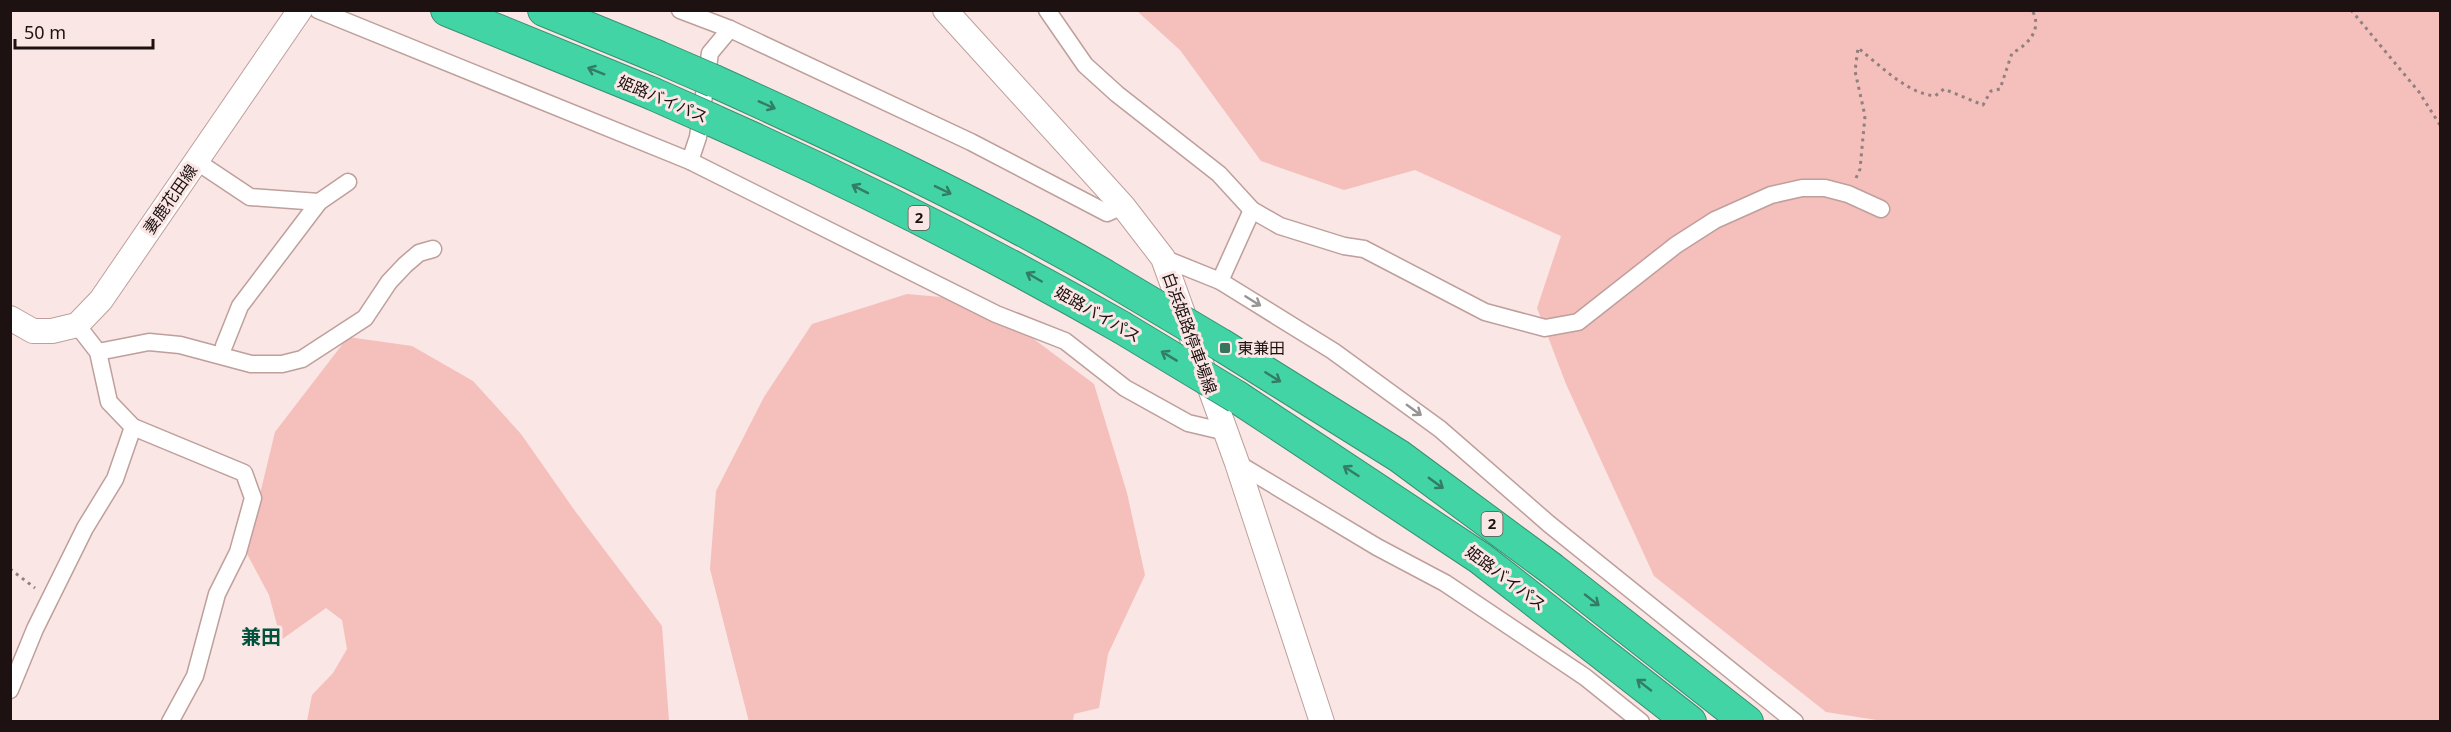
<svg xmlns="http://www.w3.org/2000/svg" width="2451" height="732" font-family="'Noto Sans','Noto Sans JP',sans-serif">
	<rect width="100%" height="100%" fill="#fae6e4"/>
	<!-- green -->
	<g fill="#f5bfbb">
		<polygon points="1137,11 2440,11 2440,721 1889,722 1826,712 1654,576 1566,384 1537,308 1561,236 1415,170 1344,190 1261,161 1180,50"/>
		<polygon points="907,294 941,297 1015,325 1094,384 1127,493 1145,575 1108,654 1099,708 1074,714 1073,721 749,722 710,569 716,491 764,397 812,324"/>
		<polygon points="348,337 412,346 473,381 521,434 575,511 662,626 669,721 307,721 312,695 333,673 347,649 342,620 326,608 281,640 269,595 246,552 275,432"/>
	</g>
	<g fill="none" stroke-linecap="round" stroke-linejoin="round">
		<!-- minor casing -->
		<g stroke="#be9f9c" stroke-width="19">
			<g id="minor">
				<polyline points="318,10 690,161 996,314 1065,341 1125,388 1188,423 1226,432"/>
				<polyline points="680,10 730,29 971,142 1107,213 1123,206"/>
				<polyline points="1047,10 1085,65 1117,94 1219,174 1252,210 1280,226 1344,246 1364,249 1485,312 1545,328 1578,322 1676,245 1715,220 1771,195 1802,188 1825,188 1848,194 1881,209"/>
				<polyline points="196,161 250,197 319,202"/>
				<polyline points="690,161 698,137 710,53 730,29"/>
				<polyline points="1163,258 1220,281 1333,351 1440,429 1549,524 1795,722"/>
				<polyline points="1220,281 1252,210"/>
				<polyline points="77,325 98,352 109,402 133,427 244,473 253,498 238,552 217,594 195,676 170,722"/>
				<polyline points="224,346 240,306 319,202 348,182"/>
				<polyline points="98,352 149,342 180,345 251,364 282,364 302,359 365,318 389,282 405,265 419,253 433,249"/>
				<polyline points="1237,463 1377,547 1445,583 1585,677 1641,722"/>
				<polyline points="10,690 35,629 85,528 115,479 133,427"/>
			</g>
		</g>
		<!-- secondary casing -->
		<g stroke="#be9f9c" stroke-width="26">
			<g id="secondary">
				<polyline points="945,10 1123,206 1163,258 1237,463 1322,722"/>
				<polyline points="10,318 33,331 52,331 77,325 101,300 300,10"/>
			</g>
		</g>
		<!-- motorway casing -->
		<g stroke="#369072" stroke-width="34">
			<g id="motorway">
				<polyline points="447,10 651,93"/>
				<polyline points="544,10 656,56"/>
				<path d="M 714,81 C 846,141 977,202 1102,274"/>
				<path d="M 712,120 C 851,182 988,251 1121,327"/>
				<polyline points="1223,346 1399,456 1552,569 1747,722"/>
				<polyline points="1237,397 1480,558 1690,722"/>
			</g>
		</g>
		<!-- path -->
		<g stroke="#90807f" stroke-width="3" stroke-dasharray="3 4.5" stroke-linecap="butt">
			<polyline points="2351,10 2419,92 2440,125"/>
			<path d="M 1856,178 L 1860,169 L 1865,116 L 1855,71 L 1858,48 C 1880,65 1906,93 1935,96 L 1944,89 L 1983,105 L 1991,91 L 2000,89 L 2012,53 C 2028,45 2043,29 2032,10"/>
			<polyline points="10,569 35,588"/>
		</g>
		<!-- minor -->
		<use href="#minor" stroke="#fff" stroke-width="16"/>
		<!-- secondary -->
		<use href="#secondary" stroke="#fff" stroke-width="24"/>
		<!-- motorway -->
		<use href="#motorway" stroke="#43d4a6" stroke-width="32"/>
		<!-- motorway-bridge casing -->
		<g stroke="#369072" stroke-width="34" stroke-linecap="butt">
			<g id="motorway-bridge">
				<polyline points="656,56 714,81"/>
				<polyline points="651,93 712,120"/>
				<polyline points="1102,274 1223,346"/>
				<polyline points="1121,327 1237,397"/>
			</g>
		</g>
		<!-- motorway-bridge -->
		<use href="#motorway-bridge" stroke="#43d4a6" stroke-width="32"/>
	</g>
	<!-- one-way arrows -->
	<defs><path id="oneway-shaft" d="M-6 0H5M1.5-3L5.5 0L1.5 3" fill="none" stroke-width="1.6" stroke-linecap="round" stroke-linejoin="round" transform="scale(1.5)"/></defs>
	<g stroke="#327d63">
		<use href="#oneway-shaft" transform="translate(596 71) rotate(-158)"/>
		<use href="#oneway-shaft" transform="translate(767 105) rotate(24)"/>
		<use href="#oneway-shaft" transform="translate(860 189) rotate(-153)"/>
		<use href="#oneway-shaft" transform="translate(943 190) rotate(26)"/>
		<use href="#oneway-shaft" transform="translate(1034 277) rotate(-150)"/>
		<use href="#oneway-shaft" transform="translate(1169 356) rotate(-149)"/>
		<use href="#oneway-shaft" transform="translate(1273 377) rotate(32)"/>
		<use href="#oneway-shaft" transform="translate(1351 471) rotate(-147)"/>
		<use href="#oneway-shaft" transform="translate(1436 483) rotate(36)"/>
		<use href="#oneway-shaft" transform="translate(1592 600) rotate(38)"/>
		<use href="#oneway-shaft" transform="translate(1644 685) rotate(-142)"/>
	</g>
	<g stroke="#999494">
		<use href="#oneway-shaft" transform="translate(1253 301) rotate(32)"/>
		<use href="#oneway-shaft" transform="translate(1414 410) rotate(36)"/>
	</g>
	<!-- markers -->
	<rect fill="#37735d" stroke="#fae6e4" stroke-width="2" x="1219" y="342" width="12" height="12" rx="3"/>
	<g text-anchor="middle" stroke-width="6" stroke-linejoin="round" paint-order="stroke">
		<!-- shield labels -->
		<g fill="#fae6e4" stroke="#5f5250" stroke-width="1.5">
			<rect x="908.5" y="206" width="21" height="24" rx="4.5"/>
			<rect x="1481.5" y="512" width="21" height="24" rx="4.5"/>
		</g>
		<g font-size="15" font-weight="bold" fill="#1d1211">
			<text x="919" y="223">2</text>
			<text x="1492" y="529">2</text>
		</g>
		<!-- street labels -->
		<g font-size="16" fill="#1d1211" stroke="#fae6e4">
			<text transform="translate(663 99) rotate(23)" y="6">姫路バイパス</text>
			<text transform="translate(170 199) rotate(-55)" y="6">妻鹿花田線</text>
			<text transform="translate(1098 314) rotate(30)" y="6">姫路バイパス</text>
			<text transform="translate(1190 333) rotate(70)" y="6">白浜姫路停車場線</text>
			<text transform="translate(1506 578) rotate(37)" y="6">姫路バイパス</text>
		</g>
		<!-- poi labels -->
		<g font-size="16" fill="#1d1211" stroke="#fae6e4" text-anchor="start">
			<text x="1237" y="354">東兼田</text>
		</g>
		<!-- quarter labels -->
		<g font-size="20" font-weight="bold" fill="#00523c" stroke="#fae6e4">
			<text x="261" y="644">兼田</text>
		</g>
	</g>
	<!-- border -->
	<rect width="2451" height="732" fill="none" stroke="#1d1211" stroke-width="24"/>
	<!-- scale -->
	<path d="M15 39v9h138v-9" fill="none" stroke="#1d1211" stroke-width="3"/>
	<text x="24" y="39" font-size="18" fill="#1d1211" stroke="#fae6e4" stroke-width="4.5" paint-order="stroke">50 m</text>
</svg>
